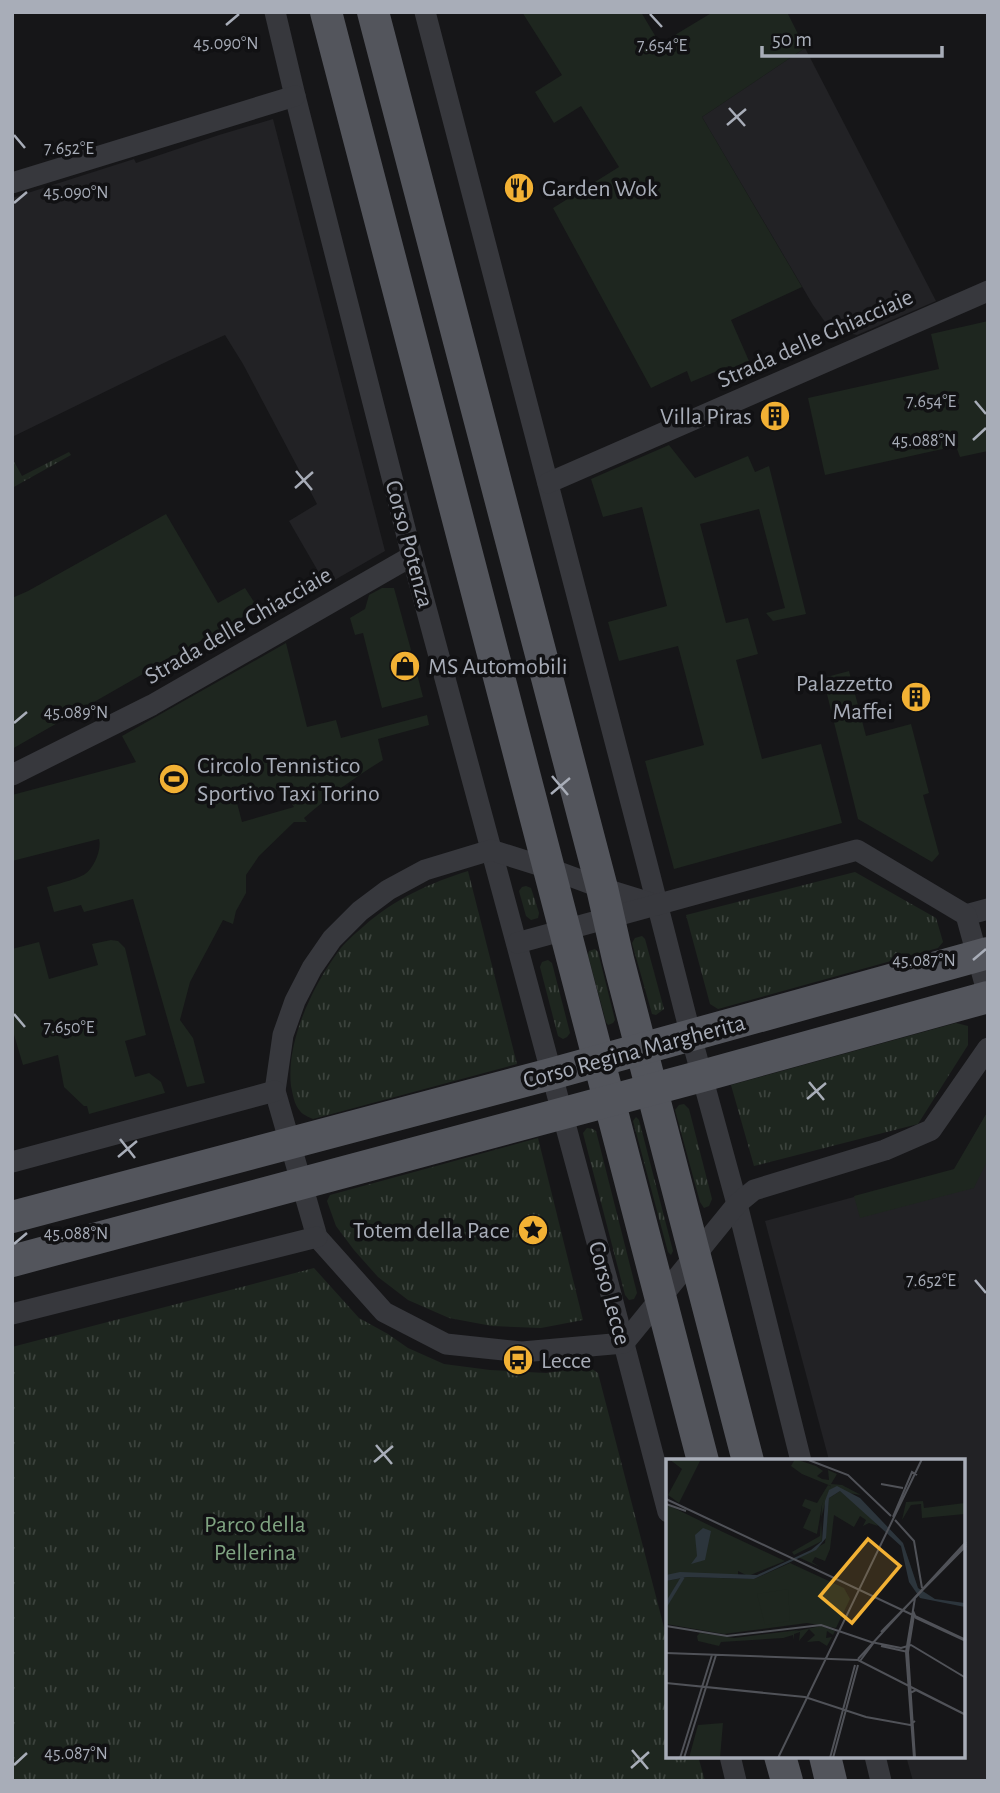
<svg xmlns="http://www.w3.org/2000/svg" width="1000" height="1793" font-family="'Alegreya Sans',sans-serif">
	<defs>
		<pattern id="grass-tufts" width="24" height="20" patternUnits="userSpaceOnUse" patternTransform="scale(1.75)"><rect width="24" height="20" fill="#1e261f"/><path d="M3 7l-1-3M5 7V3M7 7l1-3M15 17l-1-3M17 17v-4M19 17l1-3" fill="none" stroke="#3c433d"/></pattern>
	</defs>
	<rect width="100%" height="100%" fill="#161618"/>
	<!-- built -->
	<g fill="#222225">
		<polygon points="805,48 936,301 857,335 830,329 813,305 702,117"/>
		<polygon points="273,119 385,551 326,585 289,521 317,504 243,364 225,335 170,360 12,437 12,198 134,159 136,163 219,135"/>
		<polygon points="988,1111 988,1781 913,1781 906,1756 963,1756 963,1461 829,1460 765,1221 954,1170"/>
	</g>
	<!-- grass -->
	<g fill="url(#grass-tufts)">
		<polygon points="69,452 71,455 12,488 12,458 22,476"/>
		<path d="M 468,871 L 517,1064 L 313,1119 C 309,1117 303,1115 300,1111 C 294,1104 293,1095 291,1086 C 286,1042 312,987 338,952 C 345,942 355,934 364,926 C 394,899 430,883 468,871 Z"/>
		<polygon points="855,872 936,918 943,942 938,948 718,1009 710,1004 686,915"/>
		<polygon points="526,886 531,888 539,913 538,918 531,920 526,916 519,891 522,887"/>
		<polygon points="642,936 645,939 664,1009 656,1015 652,1014 632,943 635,938"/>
		<polygon points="595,949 598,952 615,1020 613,1023 608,1025 606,1022 588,955 589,951"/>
		<polygon points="548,960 552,963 570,1033 567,1037 563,1039 558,1036 540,967 542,962"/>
		<polygon points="956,1023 968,1026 968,1045 918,1124 754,1166 731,1085"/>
		<polygon points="684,1104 689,1109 712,1199 709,1206 704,1208 700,1202 675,1110 679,1105"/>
		<polygon points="636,1117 639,1120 673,1251 671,1255 668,1252 633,1121"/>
		<polygon points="587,1128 593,1129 596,1131 637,1293 634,1299 629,1300 625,1295 583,1133"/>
		<polygon points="538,1138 583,1320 541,1328 492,1326 449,1318 408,1300 378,1277 354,1250 336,1226 327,1201 330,1195"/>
		<polygon points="314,1268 359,1318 388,1334 408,1348 444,1364 490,1370 546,1373 589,1367 598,1373 667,1639 668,1756 698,1756 705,1781 12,1781 12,1347"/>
	</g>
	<!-- garden -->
	<g fill="#1e261f" fill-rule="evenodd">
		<polygon points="522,12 641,12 660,44 713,12 787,12 805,48 702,117 802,287 731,320 749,361 731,369 729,366 691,382 687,371 651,388 553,208 619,167 581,106 554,123 535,92 562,75"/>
		<polygon points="988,321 988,451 960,457 956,446 825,475 808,398 939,369 931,334"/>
		<polygon points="669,445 695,478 748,456 755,472 769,466 806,614 773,621 766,613 785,608 759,509 700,524 726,623 748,618 758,654 736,660 762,759 821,744 842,823 674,869 645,761 704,745 678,646 619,661 608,622 667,606 642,507 603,517 591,479"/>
		<polygon points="166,514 218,603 245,588 258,608 12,749 12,598 28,591"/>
		<polygon points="382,588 394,588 411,650 407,654 410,669 416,670 423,697 382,708 363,633 355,635 350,618 365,609 369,595"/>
		<path d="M 286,643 L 307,727 L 336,720 L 341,738 L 427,715 L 429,725 L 378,739 L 383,760 C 355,777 329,796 304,818 L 307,822 L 294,822 L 259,856 L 246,875 L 246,893 L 236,911 L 233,924 L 223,920 L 190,982 L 180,1020 L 193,1038 L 205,1083 L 187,1087 L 133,899 L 84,912 L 81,905 L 54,912 L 47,887 C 57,884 78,879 85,874 C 94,868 102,849 99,839 L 12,861 L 12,795 L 136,762 L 122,736 ZM 281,789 L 294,807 L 242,822 L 237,803 Z"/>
		<polygon points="849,671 866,736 911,724 929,793 923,795 939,854 932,862 858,819 823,678"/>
		<polygon points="111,940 118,941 125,948 146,1035 125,1041 135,1077 149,1073 161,1082 165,1093 89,1114 87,1106 84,1106 64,1087 58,1055 23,1065 12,1028 12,949 39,942 49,979 98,965 92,944"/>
		<polygon points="988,1111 988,1159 974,1188 860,1218 854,1196 954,1169"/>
	</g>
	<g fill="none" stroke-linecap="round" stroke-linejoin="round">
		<!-- street -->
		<g stroke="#37383d" stroke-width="21">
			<polyline points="275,12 295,96 412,556 608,1283 668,1512"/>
			<polyline points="425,12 647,864 691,1036 737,1204 801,1461"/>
			<polyline points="12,183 295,96"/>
			<polyline points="548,483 988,291"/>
			<polyline points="12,775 152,705 412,556"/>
			<polyline points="657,905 602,888 548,868 491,850 425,870 388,890 360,911 332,939 312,968 295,1001 283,1035 275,1091 317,1237 384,1312 446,1344 522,1352 624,1343 737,1204 754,1190 885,1150 931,1130 988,1048"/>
			<polyline points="966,915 988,909"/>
			<polyline points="517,943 857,850 966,915 988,995"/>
			<polyline points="12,1162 275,1091"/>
			<polyline points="12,1314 317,1237"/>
			<polyline points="730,1756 736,1781"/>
			<polyline points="875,1756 881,1781"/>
		</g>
		<!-- primary -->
		<g stroke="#53555c" stroke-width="32">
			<path d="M 326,12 C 452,495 577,978 703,1461"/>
			<polyline points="373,12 602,888 618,959 748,1461"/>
			<polyline points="12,1217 551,1074 988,953"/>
			<polyline points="12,1261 702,1076 988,997"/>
			<polyline points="780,1756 787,1781"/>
			<polyline points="825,1756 831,1781"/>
		</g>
	</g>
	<!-- ticks -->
	<path fill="none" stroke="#a8adb8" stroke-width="2.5" d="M 650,14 L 662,27M 226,25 L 239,14M 729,108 L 745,126M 727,125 L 746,109M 14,135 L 25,148M 14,203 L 27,192M 975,401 L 986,414M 973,440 L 986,428M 296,471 L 312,490M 295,488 L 313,472M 14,723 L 27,712M 552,776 L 568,795M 551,794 L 570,778M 973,960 L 986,949M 14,1014 L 25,1027M 809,1082 L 824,1100M 807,1099 L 826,1083M 120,1139 L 135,1158M 118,1157 L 137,1141M 14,1244 L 27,1233M 975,1280 L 986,1293M 376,1445 L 392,1464M 374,1462 L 393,1446M 632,1750 L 648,1769M 14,1765 L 27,1753M 631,1768 L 649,1752"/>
	<!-- icons -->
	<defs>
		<g id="restaurant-disc" transform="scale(1.575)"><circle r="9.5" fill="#f2b134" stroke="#111113"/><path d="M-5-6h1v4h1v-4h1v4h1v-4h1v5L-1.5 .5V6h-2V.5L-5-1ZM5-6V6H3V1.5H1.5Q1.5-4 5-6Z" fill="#111"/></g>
		<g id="building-disc" transform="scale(1.575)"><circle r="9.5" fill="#f2b134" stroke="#111113"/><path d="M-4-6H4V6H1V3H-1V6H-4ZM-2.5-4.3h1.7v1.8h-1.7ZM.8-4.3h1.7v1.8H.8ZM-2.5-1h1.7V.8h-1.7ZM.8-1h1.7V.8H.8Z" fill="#111"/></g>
		<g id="shop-disc" transform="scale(1.575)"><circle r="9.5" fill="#f2b134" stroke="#111113"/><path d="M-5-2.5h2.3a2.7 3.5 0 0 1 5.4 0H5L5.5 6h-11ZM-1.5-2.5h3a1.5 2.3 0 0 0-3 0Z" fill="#111"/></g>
		<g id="stadium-disc" transform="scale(1.575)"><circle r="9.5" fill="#f2b134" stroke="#111113"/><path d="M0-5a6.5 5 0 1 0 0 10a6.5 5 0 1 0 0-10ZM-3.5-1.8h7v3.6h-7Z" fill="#111"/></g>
		<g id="sight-disc" transform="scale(1.575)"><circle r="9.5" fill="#f2b134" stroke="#111113"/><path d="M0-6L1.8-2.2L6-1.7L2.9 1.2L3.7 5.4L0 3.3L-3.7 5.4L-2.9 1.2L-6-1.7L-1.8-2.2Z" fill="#111"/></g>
		<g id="bus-disc" transform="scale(1.575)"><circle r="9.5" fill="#f2b134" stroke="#111113"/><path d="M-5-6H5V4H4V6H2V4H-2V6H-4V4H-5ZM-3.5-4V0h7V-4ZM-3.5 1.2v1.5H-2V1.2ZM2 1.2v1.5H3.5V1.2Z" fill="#111"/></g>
	</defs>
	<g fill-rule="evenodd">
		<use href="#restaurant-disc" x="519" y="188"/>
		<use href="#building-disc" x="775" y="416"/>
		<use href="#shop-disc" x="405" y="666"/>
		<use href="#building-disc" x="916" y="697"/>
		<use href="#stadium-disc" x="174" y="779"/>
		<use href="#sight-disc" x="533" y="1230"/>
		<use href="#bus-disc" x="518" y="1360"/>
	</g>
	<g text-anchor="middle" stroke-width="7" stroke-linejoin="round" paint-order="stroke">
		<!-- poi labels -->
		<g font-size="24" fill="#a8adb8" stroke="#111113" text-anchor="start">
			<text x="542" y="196">Garden Wok</text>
			<text x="752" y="424" text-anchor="end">Villa Piras</text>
			<text x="428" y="674">MS Automobili</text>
			<text x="893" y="691" text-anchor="end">Palazzetto<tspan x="893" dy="28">Maffei</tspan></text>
			<text x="197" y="773">Circolo Tennistico<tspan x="197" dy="28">Sportivo Taxi Torino</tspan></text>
			<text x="510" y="1238" text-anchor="end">Totem della Pace</text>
			<text x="541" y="1368">Lecce</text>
		</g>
		<!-- street labels -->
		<g font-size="24" fill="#a8adb8" stroke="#111113">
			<text transform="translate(815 338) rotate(-24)" y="8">Strada delle Ghiacciaie</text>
			<text transform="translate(410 544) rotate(75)" y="8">Corso Potenza</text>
			<text transform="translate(238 625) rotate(-30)" y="8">Strada delle Ghiacciaie</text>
			<text transform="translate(634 1051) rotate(-15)" y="8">Corso Regina Margherita</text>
			<text transform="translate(610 1293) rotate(75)" y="8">Corso Lecce</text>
		</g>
		<!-- park labels -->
		<g font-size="24" fill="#7fa381" stroke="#111113">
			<text x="255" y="1532">Parco della<tspan x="255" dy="28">Pellerina</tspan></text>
		</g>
	</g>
	<!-- overview -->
	<g transform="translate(666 1459)">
		<rect width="299" height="299" fill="#161618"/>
		<path d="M 3,0 L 35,0 L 13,44 L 2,36 L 16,10 ZM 162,26 L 165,27 L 156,46 L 151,75 L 137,69 L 145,51 L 136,47 L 139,40 L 151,44 ZM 174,32 L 193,44 L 212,67 L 203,64 L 197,67 L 200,61 L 194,57 L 188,68 L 168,56 L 164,90 L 159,102 L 149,98 L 146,103 L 154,108 L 132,98 L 159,84 L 163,39 ZM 257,42 L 258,49 L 299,44 L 299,55 L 256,59 L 255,45 L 245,46 L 236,61 L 240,43 ZM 0,45 L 57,73 L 119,102 L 82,117 L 72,112 L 72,116 L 0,116 ZM 124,104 L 178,129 L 184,140 L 170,169 L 141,164 L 58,175 L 0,165 L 0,122 L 21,118 L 88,120 ZM 133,171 L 117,179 L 55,183 L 53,187 L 32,182 L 31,177 L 34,174 L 68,179 ZM 57,264 L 54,299 L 23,299 L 32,266 Z" fill="#1e261f"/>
		<path d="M 129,0 L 150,7 L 157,12 L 151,17 L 156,20 L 163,21 L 162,11 L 171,15 L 165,25 L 176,26 L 195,36 L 163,31 L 155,59 L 156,82 L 128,96 L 126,93 L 154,77 L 156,46 L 159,35 L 165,27 L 136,15 L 125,7 Z" fill="#1e261f"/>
		<path d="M 122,130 L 124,162 L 99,166 L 91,135 ZM 155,167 L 169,172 L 167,176 L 161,172 L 160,179 L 166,178 L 161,187 L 153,182 L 141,183 L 149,176 L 143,170 L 133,182 L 134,173 L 128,175 L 128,181 L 127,176 L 117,179 L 117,175 Z" fill="#1e261f"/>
		<path d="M 171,27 L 194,39 L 237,84 L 252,129 L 269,140 L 299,144 L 299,148 L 254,139 L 243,123 L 235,87 L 174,32 L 163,39 L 160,79 L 150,91 L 88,120 L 21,118 L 0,122 L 0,116 L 14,113 L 91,116 L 145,91 L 156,82 L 159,42 L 163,31 ZM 37,69 L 45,72 L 39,101 L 25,105 L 31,97 L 29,76 Z" fill="#2c353c"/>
		<path fill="none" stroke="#2c353c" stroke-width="3.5" d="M 0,146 L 17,118"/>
		<path fill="none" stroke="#505258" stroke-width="2" d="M 140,0 L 182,16 L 225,57M 215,25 L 237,29M 0,40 L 300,181M 0,45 L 20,52M 227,58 L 246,13 L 251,16M 229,61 L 248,82 L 256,129M 247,152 L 250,159 L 300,182M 248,156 L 242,193 L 249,299M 0,167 L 61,177 L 155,166 L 205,183 L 235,189 L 245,186 L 300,219M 215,173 L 300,87M 215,187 L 242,193M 0,194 L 192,201 L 300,256M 192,200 L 300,83M 194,202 L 209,182M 0,224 L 139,238 L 200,258 L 244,266 L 249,262M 244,234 L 250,231 L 300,256M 14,299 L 46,196M 18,299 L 50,196M 112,299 L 256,0M 164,299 L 189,206M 167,299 L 192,206M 248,299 L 240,193 L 249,139 L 300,85"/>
		<path fill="#f2b134" fill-opacity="0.15" stroke="#f2b134" stroke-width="3.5" d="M 202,80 L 234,107 L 186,164 L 154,137 Z"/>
		<rect width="299" height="299" fill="none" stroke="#a8adb8" stroke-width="3.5"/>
	</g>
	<g font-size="18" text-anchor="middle" fill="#a8adb8" stroke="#111113" stroke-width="7" stroke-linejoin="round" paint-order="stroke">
		<text x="226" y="49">45.090°N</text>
		<text x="662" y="51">7.654°E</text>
		<text x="69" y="154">7.652°E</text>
		<text x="76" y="198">45.090°N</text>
		<text x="931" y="407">7.654°E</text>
		<text x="924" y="446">45.088°N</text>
		<text x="76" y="718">45.089°N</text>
		<text x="924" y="966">45.087°N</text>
		<text x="69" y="1033">7.650°E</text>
		<text x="76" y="1239">45.088°N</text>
		<text x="931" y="1286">7.652°E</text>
		<text x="76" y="1759">45.087°N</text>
	</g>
	<!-- border -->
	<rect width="1000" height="1793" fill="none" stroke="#a8adb8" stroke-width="28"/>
	<!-- scale -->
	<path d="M762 46v10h180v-10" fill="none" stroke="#a8adb8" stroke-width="3.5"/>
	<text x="772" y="46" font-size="21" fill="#a8adb8" stroke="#111113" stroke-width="5" paint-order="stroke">50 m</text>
</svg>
